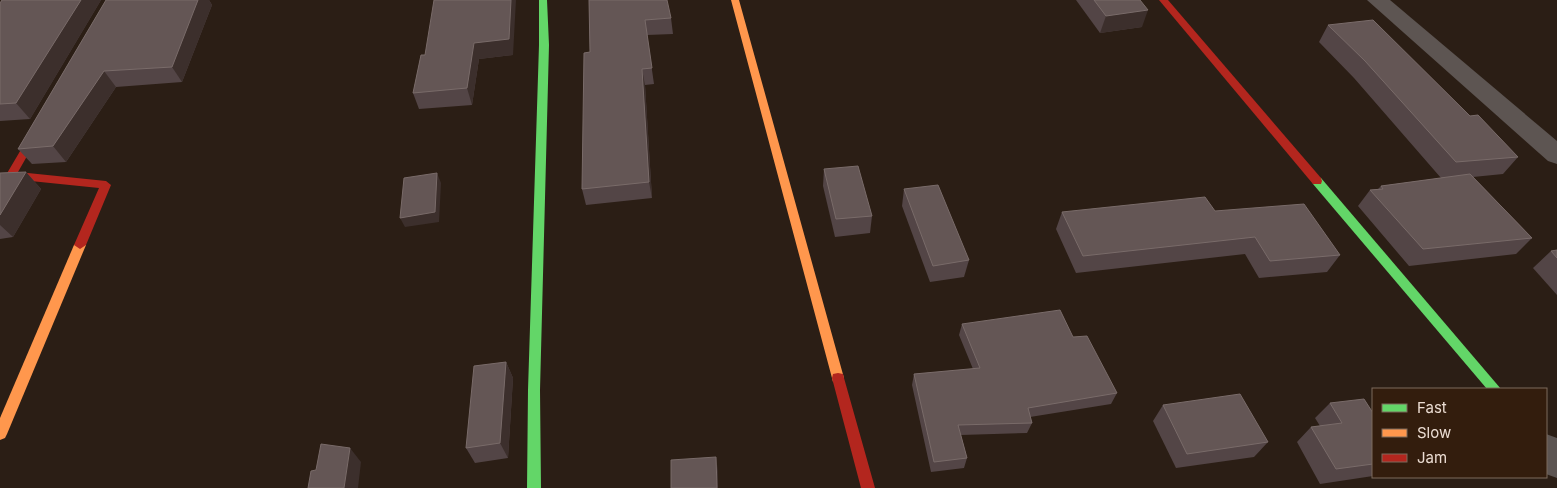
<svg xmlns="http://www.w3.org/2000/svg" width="1557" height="488" font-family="Inter,sans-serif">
	<rect width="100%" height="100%" fill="#2b1e15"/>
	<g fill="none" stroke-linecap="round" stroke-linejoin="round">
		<!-- street -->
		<g fill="#5d5552" fill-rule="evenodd">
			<polygon points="1367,0 1390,0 1557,141 1557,164 1548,161"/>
			<polygon points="1546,434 1557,438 1557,478 1546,474"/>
		</g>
		<!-- fast -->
		<g fill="#63d668" fill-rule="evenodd">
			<polygon points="539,0 547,0 549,45 540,390 541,488 527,488 528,390 539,45"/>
			<polygon points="1317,177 1321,178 1501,389 1487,389 1313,184 1312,181"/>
		</g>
		<!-- slow -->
		<g fill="#ff974d" fill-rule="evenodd">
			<polygon points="731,0 739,0 844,378 843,382 838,383 833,382 832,378"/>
			<polygon points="80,241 86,245 7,434 5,438 0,440 0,418 74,245"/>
		</g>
		<!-- jam -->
		<g fill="#b3261e" fill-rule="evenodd">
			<polygon points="1159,0 1168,0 1321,178 1322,181 1321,184 1313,184"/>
			<polygon points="42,118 47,121 18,172 106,181 111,185 86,245 80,249 74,245 99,188 11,179 6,175 39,119"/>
			<polygon points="838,373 843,374 844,378 875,488 861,488 832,378 833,374"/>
		</g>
	</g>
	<!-- wall -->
	<g fill="#534546">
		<polygon points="2,0 101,0 30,119 0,121 0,3"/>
		<polygon points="106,0 209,0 212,5 182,82 116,87 66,162 32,164 18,149"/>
		<polygon points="589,0 671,18 673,34 647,35 654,84 645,85 652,198 586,205 582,189 590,52"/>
		<polygon points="1076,0 1140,0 1142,27 1100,33"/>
		<polygon points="1328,25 1470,116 1518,157 1503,174 1473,177 1532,238 1516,254 1409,266 1358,206 1370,190 1378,189 1381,186 1441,178 1354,78 1319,42"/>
		<polygon points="421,55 513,55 479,59 472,105 419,109 413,93"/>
		<polygon points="824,169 872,216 870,233 835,237 823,186"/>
		<polygon points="26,172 41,189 13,237 0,239 0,173"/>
		<polygon points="904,189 969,260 964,277 930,282 902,206"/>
		<polygon points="1215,211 1340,255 1327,272 1259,278 1245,254 1076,273 1056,229 1062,212"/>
		<polygon points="1557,250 1557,295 1533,268 1551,251"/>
		<polygon points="962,324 1073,337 1117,393 1111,404 1030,417 1032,423 1027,433 961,435 967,458 964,468 931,472 912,385 914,374 973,369 959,335"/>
		<polygon points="506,362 513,378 508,458 475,463 466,448"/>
		<polygon points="1330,403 1373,413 1373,476 1320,484 1297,442 1311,427 1320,426 1315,418"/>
		<polygon points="1163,405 1268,442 1254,457 1176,468 1153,421"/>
	</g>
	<!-- shaded-wall -->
	<g fill="#3c2f2c">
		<polygon points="81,0 101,0 30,119 16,103"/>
		<polygon points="198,0 209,0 212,5 182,82 172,67"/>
		<polygon points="511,0 516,0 513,55 479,59 472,105 467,88 474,43"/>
		<polygon points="1148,10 1142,27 1100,33 1106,16"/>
		<polygon points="642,69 645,85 652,198 649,182"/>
		<polygon points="104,71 116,87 66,162 53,146"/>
		<polygon points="26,172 41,189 13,237 0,225 0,215"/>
		<polygon points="437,173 441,183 439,222 405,227 400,218"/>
		<polygon points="506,362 513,378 508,458 500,443"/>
		<polygon points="350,448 361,462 358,488 344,488"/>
		<polygon points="716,457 718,471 718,488 717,488"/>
	</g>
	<!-- building -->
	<g fill="#645655" stroke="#796b69">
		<polygon points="2,0 81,0 16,103 0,104 0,3"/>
		<polygon points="106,0 198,0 172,67 104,71 53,146 18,149"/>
		<polygon points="434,0 511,0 509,39 474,43 467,88 413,93 421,55 425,55"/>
		<polygon points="589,0 667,0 671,18 645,20 652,68 642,69 649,182 582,189 584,53 590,52"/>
		<polygon points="1094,0 1140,0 1148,10 1106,16"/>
		<polygon points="1373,20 1470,116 1478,115 1518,157 1456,162 1365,61 1328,25"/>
		<polygon points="858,166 872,216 836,219 824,169"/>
		<polygon points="26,172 0,215 0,173"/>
		<polygon points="437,173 435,212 400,218 404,178"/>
		<polygon points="1470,174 1532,238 1423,249 1370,190 1383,189 1381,186"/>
		<polygon points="938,185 969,260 933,266 904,189"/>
		<polygon points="1205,197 1215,211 1304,204 1340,255 1270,261 1255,237 1083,256 1062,212"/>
		<polygon points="1557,250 1557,258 1551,251"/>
		<polygon points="1060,310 1073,337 1087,336 1117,393 1028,408 1032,423 958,425 967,458 934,462 914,374 980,368 962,324"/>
		<polygon points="506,362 500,443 466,448 474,366"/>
		<polygon points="1240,394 1268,442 1187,454 1163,405"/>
		<polygon points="1364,399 1373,413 1373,464 1336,469 1311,427 1342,423 1330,403"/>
		<polygon points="321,444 350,448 344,488 308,488 311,471 316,470"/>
		<polygon points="716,457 717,488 671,488 671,460"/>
	</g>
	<!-- legend -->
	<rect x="1372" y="388" width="175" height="90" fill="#331d0d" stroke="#7d6a5c"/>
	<rect x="1382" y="404" width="25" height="8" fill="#63d668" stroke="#7d6a5c"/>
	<text x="1417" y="413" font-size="15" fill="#ecddd3">Fast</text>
	<rect x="1382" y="429" width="25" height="8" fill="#ff974d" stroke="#7d6a5c"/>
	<text x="1417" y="438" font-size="15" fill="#ecddd3">Slow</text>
	<rect x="1382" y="454" width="25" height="8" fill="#b3261e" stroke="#7d6a5c"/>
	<text x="1417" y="463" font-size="15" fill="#ecddd3">Jam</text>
</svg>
